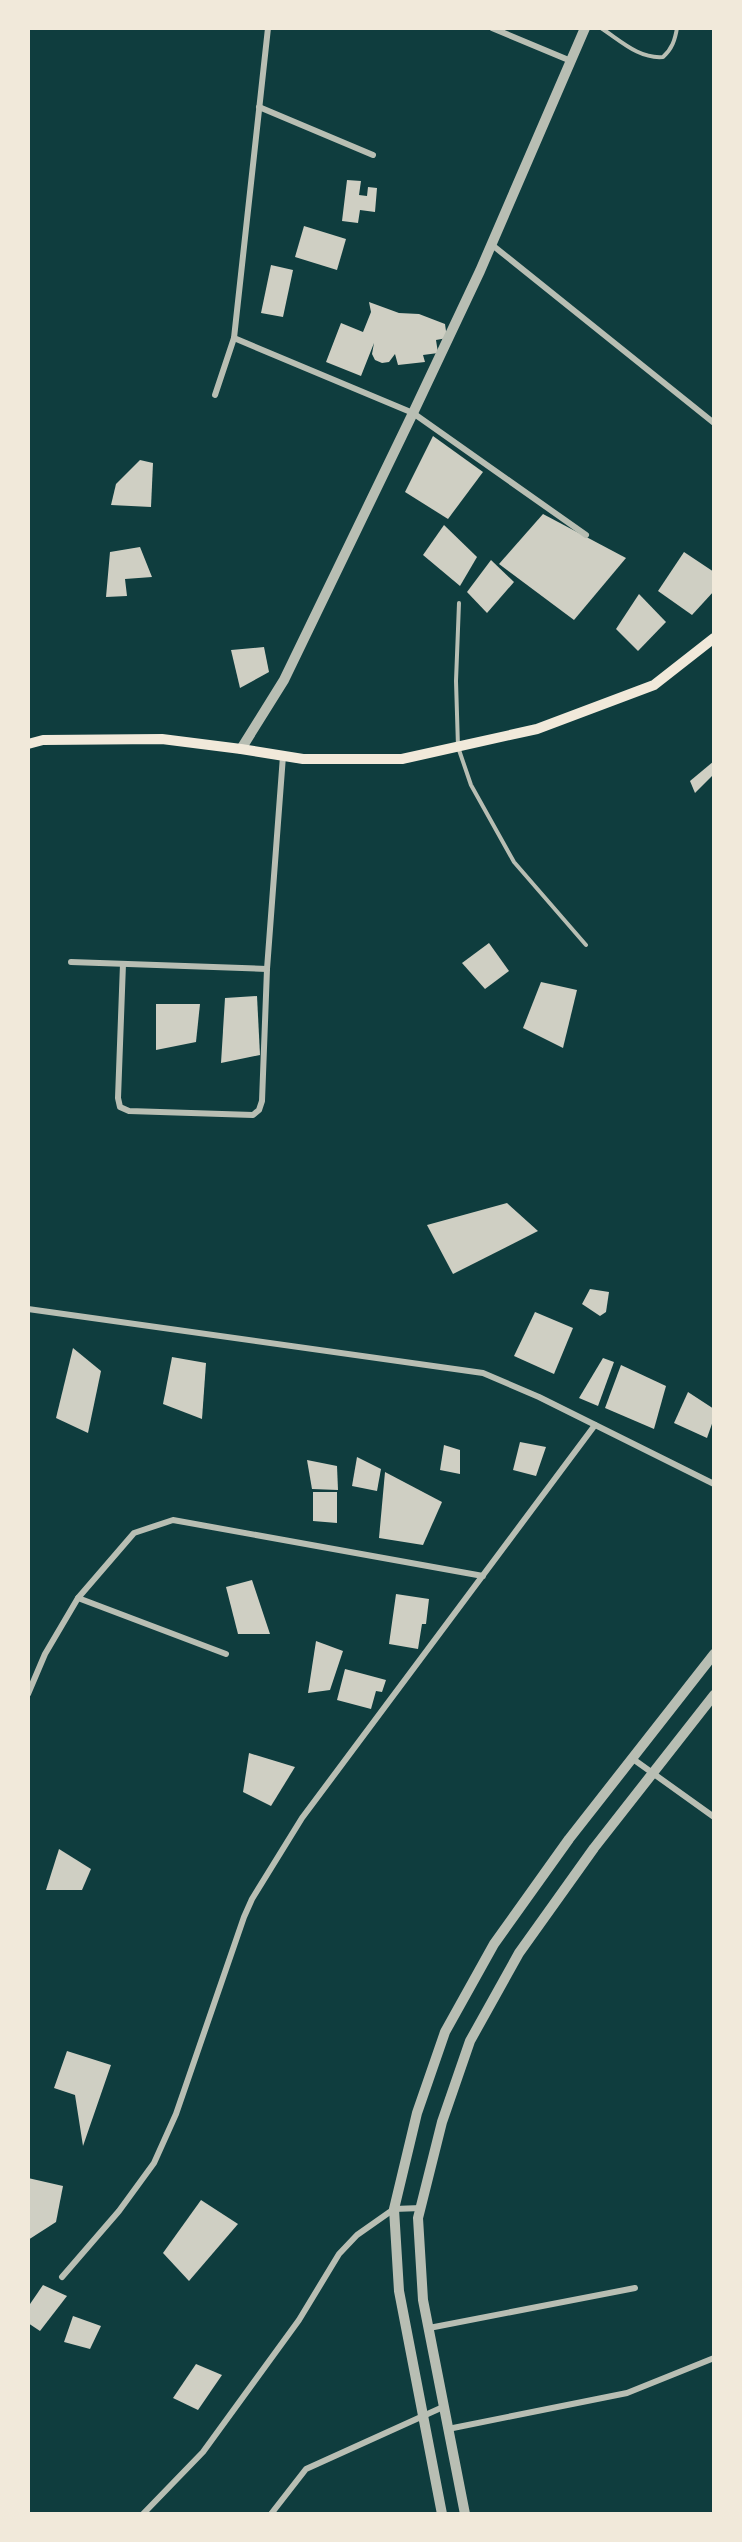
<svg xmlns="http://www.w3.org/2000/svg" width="742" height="2542" font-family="'DM Sans',sans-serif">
	<rect width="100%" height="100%" fill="#0f3d3e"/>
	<!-- building -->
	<g fill="#cfcfc3">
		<polygon points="347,180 361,181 359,195 367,196 368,187 377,188 375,212 360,210 358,223 342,221"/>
		<polygon points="304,226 346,239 337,270 295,257"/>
		<polygon points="271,265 293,270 283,317 261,313"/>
		<polygon points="369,302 399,313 419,314 445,324 447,338 436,340 438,353 423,355 425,362 398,365 395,354 389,362 382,363 375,360 372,354 374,343 361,376 326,362 341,323 363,332 371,312"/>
		<polygon points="433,436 483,472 448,519 405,492"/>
		<polygon points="140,460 153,463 151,507 111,505 116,484"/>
		<polygon points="543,514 626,558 574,620 499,564"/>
		<polygon points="444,525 477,557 460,586 423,555"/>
		<polygon points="140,547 152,577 125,579 127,596 106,597 110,552"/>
		<polygon points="684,552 714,572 714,591 692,615 658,591"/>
		<polygon points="491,560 514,582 487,613 467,592"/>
		<polygon points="639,594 666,622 638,651 616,629"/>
		<polygon points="264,647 269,672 240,688 231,650"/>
		<polygon points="714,761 714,774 695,793 690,781"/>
		<polygon points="489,943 509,971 485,989 462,963"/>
		<polygon points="541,982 577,990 563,1048 523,1028"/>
		<polygon points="257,996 260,1055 221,1063 225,998"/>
		<polygon points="156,1004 200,1004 196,1042 156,1050"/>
		<polygon points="507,1203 538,1231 453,1274 427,1225"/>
		<polygon points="590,1289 609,1292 606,1312 600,1316 582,1304"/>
		<polygon points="535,1312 573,1328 554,1374 514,1356"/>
		<polygon points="73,1348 101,1371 88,1433 56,1418"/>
		<polygon points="172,1357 206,1363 202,1419 163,1404"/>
		<polygon points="603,1358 614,1362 598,1406 579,1398"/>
		<polygon points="621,1365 666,1386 654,1429 605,1408"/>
		<polygon points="688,1392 714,1409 714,1418 707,1438 674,1423"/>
		<polygon points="520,1442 546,1447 536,1476 513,1470"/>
		<polygon points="444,1445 460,1450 460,1474 440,1470"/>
		<polygon points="357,1457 381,1469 377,1491 352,1486"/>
		<polygon points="307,1460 337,1466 338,1490 312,1489"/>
		<polygon points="385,1472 442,1502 423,1545 379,1538"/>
		<polygon points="313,1492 337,1492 337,1523 313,1521"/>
		<polygon points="252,1580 270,1634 238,1634 226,1587"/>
		<polygon points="396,1594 429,1599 426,1624 422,1624 418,1649 389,1644"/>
		<polygon points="316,1641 343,1651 330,1690 308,1693"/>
		<polygon points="345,1669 386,1680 382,1692 376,1691 371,1709 337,1700"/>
		<polygon points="249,1753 295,1767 271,1806 243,1792"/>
		<polygon points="59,1849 91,1869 82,1890 46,1890"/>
		<polygon points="67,2051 111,2065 83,2146 75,2095 54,2088"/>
		<polygon points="28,2178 63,2186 56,2222 28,2240"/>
		<polygon points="201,2200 238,2224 189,2281 163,2253"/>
		<polygon points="43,2285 67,2296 40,2331 28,2323 28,2307"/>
		<polygon points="73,2316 101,2326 90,2349 64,2342"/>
		<polygon points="196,2364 222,2375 198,2410 173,2398"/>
	</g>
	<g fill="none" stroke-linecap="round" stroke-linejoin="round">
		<!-- service -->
		<g stroke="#b8beb3" stroke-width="4">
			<path d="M 601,28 C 621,41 639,59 663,57 C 672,49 675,40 677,28"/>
			<polyline points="459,603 456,681 458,747 471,785 514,862 586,945"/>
		</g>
		<!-- minor -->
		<g stroke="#b8beb3" stroke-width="6">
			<polyline points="492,28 571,61"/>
			<polyline points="259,107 373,155"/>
			<polyline points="491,244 714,423"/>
			<polyline points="234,338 413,413 586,535"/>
			<polyline points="215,395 234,338 268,28"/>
			<polyline points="71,962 267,969"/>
			<polyline points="123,964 118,1098 120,1107 129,1111 253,1115 259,1110 262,1101 267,969 283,756"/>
			<polyline points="28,1309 483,1373 539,1397 714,1484"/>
			<polyline points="78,1598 226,1654"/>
			<polyline points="28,1694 45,1654 78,1598 134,1533 173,1520 483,1576"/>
			<polyline points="633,1759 714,1817"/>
			<polyline points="62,2277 119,2211 154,2163 176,2114 244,1917 252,1899 302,1818 595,1425"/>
			<polyline points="429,2328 635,2288"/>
			<polyline points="448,2429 627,2393 714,2358"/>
			<polyline points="143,2514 203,2452 299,2320 339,2254 357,2235 394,2209 421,2208"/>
			<polyline points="271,2514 306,2469 443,2407"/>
		</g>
		<!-- tertiary -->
		<g stroke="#b8beb3" stroke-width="10">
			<polyline points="241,749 284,680 413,413 480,271 585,28"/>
			<polyline points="442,2514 399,2291 394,2209 417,2113 445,2032 494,1944 569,1839 714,1654"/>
			<polyline points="465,2514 423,2300 418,2218 442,2122 470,2041 519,1953 594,1848 714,1695"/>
		</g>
		<!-- secondary -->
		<polyline stroke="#f1e9da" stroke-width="10" points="28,744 43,740 162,739 241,749 303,759 402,759 537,729 654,685 714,638"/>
	</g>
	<!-- border -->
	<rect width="742" height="2542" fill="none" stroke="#f1e9da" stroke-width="60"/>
</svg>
